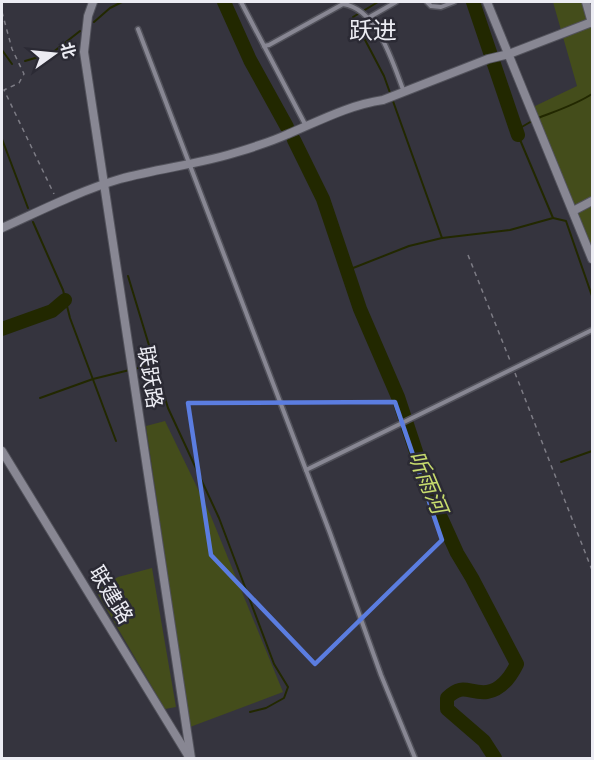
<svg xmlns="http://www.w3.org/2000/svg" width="594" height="760" font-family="'Fira Sans','Noto Sans SC',sans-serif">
	<rect width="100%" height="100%" fill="#35343e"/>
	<!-- green -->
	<g fill="#444d1b">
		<polygon points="553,2 592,2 592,256 533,107 577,86"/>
		<polygon points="165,421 210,514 283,692 190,727 146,426"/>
		<polygon points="152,568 176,707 165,709 96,591 118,577"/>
	</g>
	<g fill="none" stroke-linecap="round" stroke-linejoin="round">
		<!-- stream -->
		<g stroke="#222800" stroke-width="2">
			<polyline points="378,2 353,17 384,76 442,238"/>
			<polyline points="94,22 110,8 122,2"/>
			<polyline points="2,50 12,64"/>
			<polyline points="25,61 52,53 80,31"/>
			<path d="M 538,118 C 556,111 575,105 592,94"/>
			<polyline points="2,139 28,208"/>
			<polyline points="553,218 566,221 592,296"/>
			<polyline points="33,222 63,290 70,318 116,441"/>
			<polyline points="348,270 409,246 442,238 510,230 553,218 518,135 520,128 532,121"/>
			<polyline points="128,276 168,408 219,518 274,664 288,687 284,698 266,708 250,712"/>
			<polyline points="40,398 93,379 154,364"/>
			<polyline points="561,462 592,451"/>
		</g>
		<!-- river -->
		<g stroke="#222800" stroke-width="14">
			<polyline points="224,2 250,60 287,127"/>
			<polyline points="473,2 518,135"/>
			<path d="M 294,140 L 323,199 L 360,309 L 398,397 L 429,491 L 457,553 L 472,578 L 517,664 C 511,676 502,690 487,692 C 469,694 463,682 447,698 L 447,709 L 484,741 L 495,758"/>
			<polyline points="2,329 52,311 65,300"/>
		</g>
		<!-- service casing -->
		<g stroke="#52525b" stroke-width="7">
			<g id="service">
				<polyline points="241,2 306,126"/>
				<polyline points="427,2 431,6 441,7 454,2"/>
				<polyline points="368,18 396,2"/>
				<polyline points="138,29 330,533 381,675 415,758"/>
				<path d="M 264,46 L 269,45 L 343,4 C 378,9 393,64 404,92"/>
				<polyline points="306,470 592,330"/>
			</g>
		</g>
		<!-- minor casing -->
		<g stroke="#52525b" stroke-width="10">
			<g id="minor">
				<polyline points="93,2 88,16 84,52 191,758"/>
				<polyline points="487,2 592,259"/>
				<polyline points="586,2 592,23"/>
				<polyline points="573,211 592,201"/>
				<path d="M 2,228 C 40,211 79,191 120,179 C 160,168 201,164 241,151 C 257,146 273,141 288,134 C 319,121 349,105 383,100 L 488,59 L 509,54 L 592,22"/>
				<polyline points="2,451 189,757"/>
			</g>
		</g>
		<!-- path -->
		<g stroke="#7d7c85" stroke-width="1.5" stroke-dasharray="4.5 4.5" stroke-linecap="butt">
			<polyline points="2,12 12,49 24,74 19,83 4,90 54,194"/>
			<polyline points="468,255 511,363"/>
			<polyline points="515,373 592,570"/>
		</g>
		<!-- service -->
		<use href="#service" stroke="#888793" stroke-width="4"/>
		<!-- minor -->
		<use href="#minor" stroke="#888793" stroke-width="8"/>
	</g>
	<!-- marked area -->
	<path fill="none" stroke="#5b7de0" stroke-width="4.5" stroke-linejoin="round" d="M 395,402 L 442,540 L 315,664 L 211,555 L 188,403 Z"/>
	<g text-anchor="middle" stroke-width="5" stroke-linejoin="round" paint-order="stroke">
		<!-- street labels -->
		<g font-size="21" fill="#ececf3" stroke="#2b2a34">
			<text transform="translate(150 377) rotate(81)" y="7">联跃路</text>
			<text transform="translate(111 595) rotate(59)" y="7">联建路</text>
		</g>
		<!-- water labels -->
		<g font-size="22" font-style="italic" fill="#c7db6d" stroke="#2b2a34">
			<text transform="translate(428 482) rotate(67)" y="8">听雨河</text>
		</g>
		<!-- quarter labels -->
		<g font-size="24" fill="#ececf3" stroke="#2b2a34">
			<text x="373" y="39">跃进</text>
		</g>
	</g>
	<!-- border -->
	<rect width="594" height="760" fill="none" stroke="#ececf3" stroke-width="6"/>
	<!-- north arrow -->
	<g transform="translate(54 54) rotate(75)" stroke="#2b2a34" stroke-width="4.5" paint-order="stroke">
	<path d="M0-4.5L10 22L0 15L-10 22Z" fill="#ececf3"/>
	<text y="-9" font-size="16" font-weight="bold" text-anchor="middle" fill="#ececf3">北</text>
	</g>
</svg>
